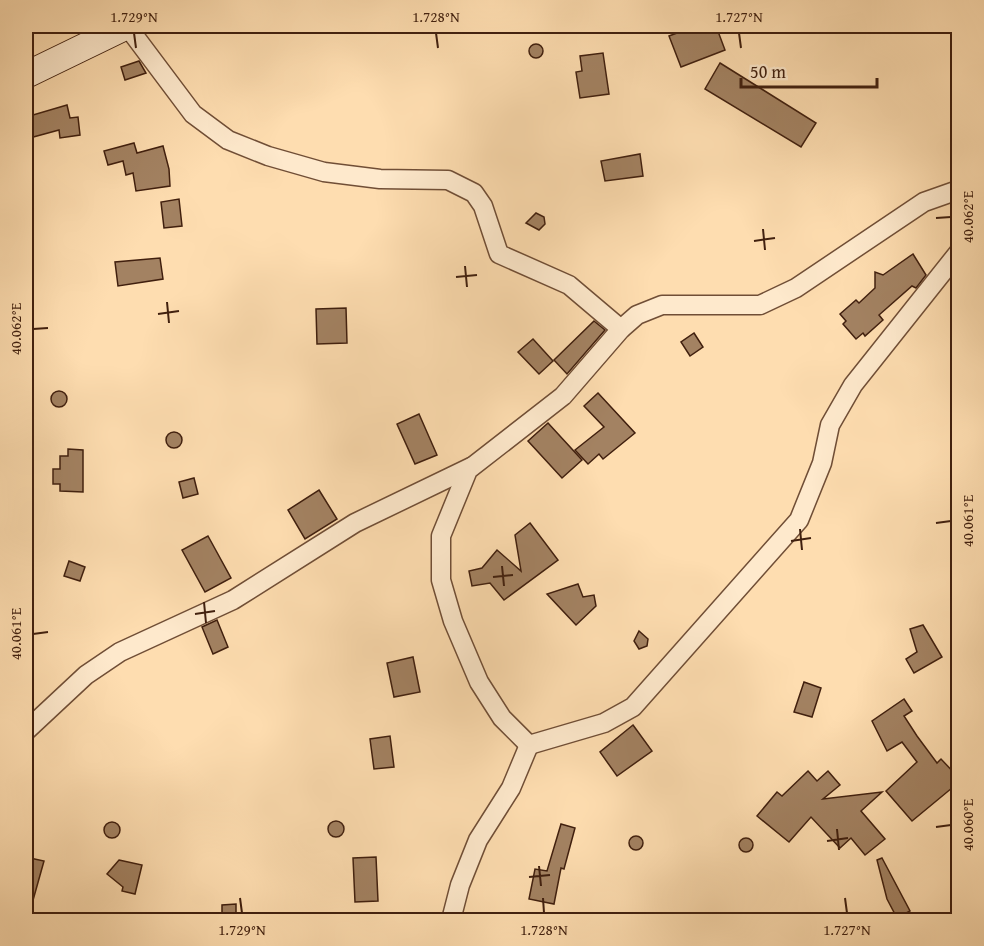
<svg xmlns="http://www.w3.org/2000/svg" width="984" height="946" font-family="'Gentium Book Plus',serif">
	<rect width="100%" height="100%" fill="#feddb0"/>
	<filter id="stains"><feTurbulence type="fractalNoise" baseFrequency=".00333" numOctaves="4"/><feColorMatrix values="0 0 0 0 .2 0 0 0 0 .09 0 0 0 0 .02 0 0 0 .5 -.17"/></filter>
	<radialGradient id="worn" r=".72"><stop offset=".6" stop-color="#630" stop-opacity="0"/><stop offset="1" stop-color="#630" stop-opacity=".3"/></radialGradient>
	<!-- building -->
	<g fill="#a38262" stroke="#401f0e" stroke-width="1.5">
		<polygon points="683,26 716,26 725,50 681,67 669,36 685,30"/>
		<circle cx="536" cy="51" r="7"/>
		<polygon points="603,53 609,94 580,98 576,72 582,71 580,56"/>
		<polygon points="139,61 146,73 125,80 121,67"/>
		<polygon points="720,63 816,123 801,147 705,89"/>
		<polygon points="67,105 70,118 78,117 80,135 60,138 59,130 26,139 26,117"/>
		<polygon points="134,143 137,153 163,146 169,169 170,186 136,191 133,173 126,175 123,161 108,165 104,151"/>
		<polygon points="640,154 643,176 605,181 601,161"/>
		<polygon points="179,199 182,226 164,228 161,202"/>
		<polygon points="536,213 544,217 545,224 539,230 526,223"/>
		<polygon points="913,254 926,275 916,288 912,286 879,315 883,320 865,336 863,333 856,339 843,324 846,321 840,314 856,300 859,303 875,288 875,272 883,275"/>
		<polygon points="160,258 163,279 118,286 115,262"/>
		<polygon points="346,308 347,343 317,344 316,309"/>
		<polygon points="594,321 605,330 567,374 554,360"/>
		<polygon points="694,333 703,347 690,356 681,342"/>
		<polygon points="533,339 553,361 539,374 518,352"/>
		<circle cx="59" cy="399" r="8"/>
		<polygon points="598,393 635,433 603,459 599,454 588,464 575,450 604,427 584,406"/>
		<polygon points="419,414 437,455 415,464 397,424"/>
		<polygon points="548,423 582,460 562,478 528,441"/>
		<circle cx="174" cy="440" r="8"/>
		<polygon points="68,449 83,450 83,492 60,491 60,484 53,484 53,469 60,469 60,456 68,456"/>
		<polygon points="194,478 198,494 183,498 179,482"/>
		<polygon points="319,490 337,519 305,539 288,510"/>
		<polygon points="530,523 558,560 504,600 490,583 472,586 469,571 482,568 497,550 521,571 515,535"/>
		<polygon points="208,536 231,578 205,592 182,550"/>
		<polygon points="69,561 85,567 80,581 64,576"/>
		<polygon points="578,584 583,597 594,595 596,606 576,625 547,594"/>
		<polygon points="217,620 228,647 213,654 202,627"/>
		<polygon points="923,625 942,657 914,673 906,659 917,652 910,629"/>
		<polygon points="639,631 648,639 647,646 639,649 634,641"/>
		<polygon points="413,657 420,692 394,697 387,663"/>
		<polygon points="804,682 821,688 812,717 794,712"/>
		<polygon points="904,699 912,711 904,716 917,736 937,763 941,759 958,777 958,783 912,821 886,791 917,762 902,742 887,751 872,721"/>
		<polygon points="633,725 652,751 617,776 600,752"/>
		<polygon points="390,736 394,767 374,769 370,739"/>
		<polygon points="808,771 817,781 828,771 840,785 823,799 882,792 861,811 885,839 865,855 851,838 840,848 811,817 789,842 757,816 777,792 782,796"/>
		<circle cx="336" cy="829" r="8"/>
		<circle cx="112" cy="830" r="8"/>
		<polygon points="561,824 575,828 564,869 561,868 554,904 529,899 535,869 547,871"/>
		<circle cx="636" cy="843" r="7"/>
		<circle cx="746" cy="845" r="7"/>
		<polygon points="376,857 378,901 355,902 353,858"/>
		<polygon points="30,858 44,861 30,911 26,911 26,874"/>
		<polygon points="882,858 910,911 897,918 887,899 877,860"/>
		<polygon points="119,860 142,865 135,894 122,891 123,887 107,874"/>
		<polygon points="236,904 236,921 222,921 222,905"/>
	</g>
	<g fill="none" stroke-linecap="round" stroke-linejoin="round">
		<!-- street casing -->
		<g stroke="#704e36" stroke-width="21">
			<g id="street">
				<polyline points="127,26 193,114 228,140 268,156 324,172 380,179 448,180 474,193 483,206 499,254 569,285 621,329"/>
				<polyline points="26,731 86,675 120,652 233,600 355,523 471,467"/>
				<polyline points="529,745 502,718 479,682 453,621 441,580 441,536 468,470 563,396 621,329 637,315 662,305 760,305 796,288 924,202 958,190"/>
				<polyline points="529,745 604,723 633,707 799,520 822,463 830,425 853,385 958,253"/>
				<polyline points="451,920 460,885 478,840 511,788 529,745"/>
			</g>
		</g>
		<!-- secondary casing -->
		<g stroke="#401f0e" stroke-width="28">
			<polyline id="secondary" points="26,75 127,26"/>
		</g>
		<!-- street -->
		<use href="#street" stroke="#fee9cc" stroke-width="18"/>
		<!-- secondary -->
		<use href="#secondary" stroke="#fee9cc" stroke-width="26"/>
	</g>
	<!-- ticks -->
	<path fill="none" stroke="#401f0e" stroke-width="2" d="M 134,33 L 136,48M 436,33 L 438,48M 739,33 L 741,48M 936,218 L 951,217M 763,229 L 765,250M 754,241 L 775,238M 465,266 L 467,287M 456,277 L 477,275M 167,302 L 169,323M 158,314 L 179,311M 33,329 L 48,328M 936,523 L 951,521M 800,529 L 802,550M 791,541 L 811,538M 502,566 L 504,586M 493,577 L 513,575M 204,602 L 206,623M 195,614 L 215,611M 33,634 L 48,632M 936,827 L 951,825M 837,829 L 839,850M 827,841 L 848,838M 539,866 L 541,886M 529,877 L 550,875M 240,898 L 242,913M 543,898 L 544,913M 845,898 L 847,913"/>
	<!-- margin -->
	<rect width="984" height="946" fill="none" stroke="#feddb0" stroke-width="66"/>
	<!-- scale -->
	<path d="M741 78v9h136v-9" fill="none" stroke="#401f0e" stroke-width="3"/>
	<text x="750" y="78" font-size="18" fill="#401f0e" stroke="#fee9cc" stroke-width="4.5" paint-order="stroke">50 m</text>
	<rect x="33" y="33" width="918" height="880" fill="none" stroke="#401f0e" stroke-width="2"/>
	<g font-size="15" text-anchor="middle" fill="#401f0e">
		<text x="134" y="22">1.729°N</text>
		<text x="436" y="22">1.728°N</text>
		<text x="739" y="22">1.727°N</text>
		<text transform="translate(968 217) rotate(-90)" y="5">40.062°E</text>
		<text transform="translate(16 329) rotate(-90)" y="5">40.062°E</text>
		<text transform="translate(968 521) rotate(-90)" y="5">40.061°E</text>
		<text transform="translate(16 634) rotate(-90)" y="5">40.061°E</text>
		<text transform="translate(968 825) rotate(-90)" y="5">40.060°E</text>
		<text x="242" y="935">1.729°N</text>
		<text x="544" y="935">1.728°N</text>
		<text x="847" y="935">1.727°N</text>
	</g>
	<rect width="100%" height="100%" filter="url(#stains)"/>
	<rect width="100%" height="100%" fill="url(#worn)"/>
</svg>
